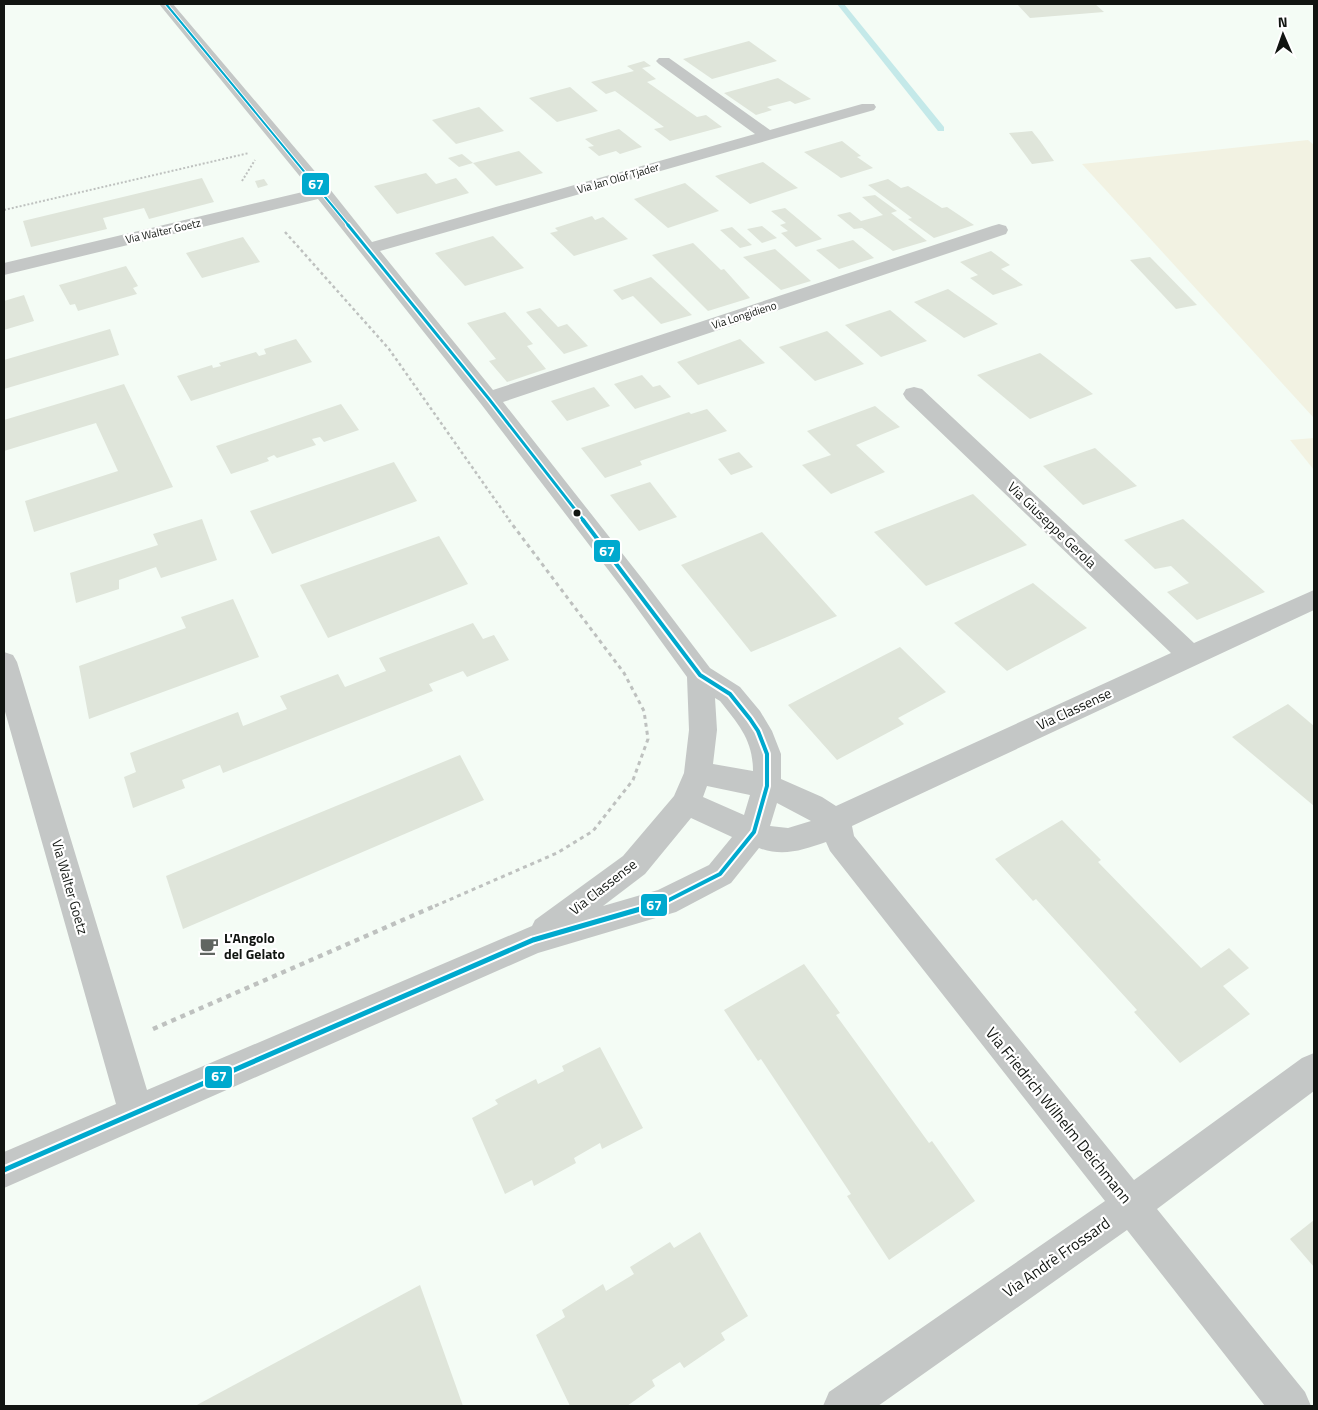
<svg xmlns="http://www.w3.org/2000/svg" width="1318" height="1410" font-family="'Titillium Web',sans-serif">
	<rect width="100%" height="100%" fill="#f4fcf5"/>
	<!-- green -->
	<g fill="#f2f2e2">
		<polygon points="1308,140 1314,145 1313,417 1082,164"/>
		<polygon points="1314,438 1314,470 1290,440"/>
	</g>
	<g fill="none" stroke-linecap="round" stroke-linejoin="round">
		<!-- stream -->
		<polygon fill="#c4e9e9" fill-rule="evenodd" points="837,4 844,4 944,127 944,131 938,131"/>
	</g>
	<!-- building -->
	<g fill="#dfe5da">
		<polygon points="1017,4 1095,4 1104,12 1030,18"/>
		<polygon points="749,41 777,61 712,79 683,59"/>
		<polygon points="644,61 651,66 642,68 656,79 647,82 697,117 706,115 722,127 670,141 654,129 664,127 615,91 606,94 591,82 634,71 627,66"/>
		<polygon points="778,78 811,99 795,104 790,101 767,107 772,110 756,115 724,93"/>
		<polygon points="570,87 598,111 557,122 529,98"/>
		<polygon points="479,107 504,131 456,144 432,120"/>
		<polygon points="619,129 642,147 620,154 616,151 599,156 588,147 594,146 585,139"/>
		<polygon points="1032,131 1040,141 1054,161 1032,164 1009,133"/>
		<polygon points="842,141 861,156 857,157 873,168 841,178 804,152"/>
		<polygon points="519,151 543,173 496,186 473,163"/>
		<polygon points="462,154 473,163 459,167 448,158"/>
		<polygon points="763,162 798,188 750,204 715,176"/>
		<polygon points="426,173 436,184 456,178 469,193 397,214 374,186"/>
		<polygon points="202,178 214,202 149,219 144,208 103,218 107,229 31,247 23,221"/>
		<polygon points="264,179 268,185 258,188 255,181"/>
		<polygon points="888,179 901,188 908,186 942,208 947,207 974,225 934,238 908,219 912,218 868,185"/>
		<polygon points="685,183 719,211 668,228 634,199"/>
		<polygon points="875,195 897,211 891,213 927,241 893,251 862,228 854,229 837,215 850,212 861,221 883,215 862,197"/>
		<polygon points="785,208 822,239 796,247 781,233 788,231 780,225 786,223 771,211"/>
		<polygon points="592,216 595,220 603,217 628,239 574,256 550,233 558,231 555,228"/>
		<polygon points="762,226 777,238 762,243 747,229"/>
		<polygon points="732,227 752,245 740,248 720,230"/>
		<polygon points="493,236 524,268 465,286 435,253"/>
		<polygon points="243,237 260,262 202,278 186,253"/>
		<polygon points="853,240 874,258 839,269 816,250"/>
		<polygon points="693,243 721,270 724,269 750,298 708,311 652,255"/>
		<polygon points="775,249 811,281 781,290 743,257"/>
		<polygon points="991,251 1010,265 1001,269 1023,285 993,295 970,278 978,275 960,262"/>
		<polygon points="1150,257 1197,305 1176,309 1130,260"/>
		<polygon points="126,266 138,286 133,288 137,294 78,311 75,304 70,305 59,285"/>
		<polygon points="651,277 663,288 692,315 661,324 633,296 622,300 613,290"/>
		<polygon points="948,289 998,324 964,338 914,302"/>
		<polygon points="24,295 34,321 4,330 4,301"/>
		<polygon points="540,308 558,327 567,324 588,346 564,354 526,312"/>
		<polygon points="890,310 927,341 881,357 845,325"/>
		<polygon points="505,312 533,344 527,346 546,369 507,382 489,361 496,359 467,323"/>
		<polygon points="110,329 119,355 4,389 4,360"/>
		<polygon points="827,331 864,364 815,381 779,347"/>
		<polygon points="296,339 312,362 191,401 177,376 212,365 213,368 221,366 219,363 256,352 259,356 266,354 264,349"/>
		<polygon points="740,339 765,363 698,385 677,362"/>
		<polygon points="1040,353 1093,394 1030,419 977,375"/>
		<polygon points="642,375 653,387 660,385 671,397 635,409 614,384"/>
		<polygon points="124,384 173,487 34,532 25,501 118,471 96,423 4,451 4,420"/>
		<polygon points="594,387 610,406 567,421 551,401"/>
		<polygon points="341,404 359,430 324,442 320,437 312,439 316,445 277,458 274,455 267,458 269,461 231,474 216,446"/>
		<polygon points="875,406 900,427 856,445 885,472 831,494 802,465 831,455 807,431"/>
		<polygon points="707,409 727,431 640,461 642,465 605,478 581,448 689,412 691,414"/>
		<polygon points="1095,448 1137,486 1083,505 1043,466"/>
		<polygon points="739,452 753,467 731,475 718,459"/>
		<polygon points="394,462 417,501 272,554 250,511"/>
		<polygon points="650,482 677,517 639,531 610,495"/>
		<polygon points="973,494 1027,545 926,586 874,532"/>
		<polygon points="202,519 217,560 161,578 156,567 119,580 119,589 76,603 70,573 158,545 153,534"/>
		<polygon points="1183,519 1216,548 1265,592 1197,620 1167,592 1189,583 1171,566 1155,569 1124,540"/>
		<polygon points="762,532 837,616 751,652 681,565"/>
		<polygon points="439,536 468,584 328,638 300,585"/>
		<polygon points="1033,583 1087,628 1007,671 954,623"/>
		<polygon points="233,599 259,657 89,719 79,666 186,628 181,617"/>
		<polygon points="473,623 483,639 494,635 509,660 467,677 463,671 429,684 433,691 223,773 220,765 182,780 185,788 133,808 124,777 136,772 130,753 238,712 243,726 287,709 280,696 338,674 345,687 386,671 379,658"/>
		<polygon points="900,647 946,692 898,718 904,724 837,760 788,705"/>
		<polygon points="1288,704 1314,726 1314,806 1232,737"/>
		<polygon points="460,755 484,800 183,929 166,876"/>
		<polygon points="1062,820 1101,860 1098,862 1201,968 1229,948 1249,968 1223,986 1250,1014 1180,1063 1134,1012 1137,1010 1036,899 1033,901 995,859"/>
		<polygon points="804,964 840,1013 836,1015 929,1143 932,1141 975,1201 889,1260 847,1196 851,1194 761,1059 758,1061 724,1010"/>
		<polygon points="600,1047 643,1128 602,1149 600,1143 574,1158 576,1163 534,1186 532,1180 505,1194 472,1118 498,1104 495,1100 536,1079 538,1084 564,1071 562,1066"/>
		<polygon points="1314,1220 1314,1267 1290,1239"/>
		<polygon points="700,1232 748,1316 721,1333 725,1340 684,1368 680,1362 652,1380 655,1386 627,1406 570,1406 536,1335 565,1317 562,1310 603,1284 606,1291 634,1274 630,1267 670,1242 674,1248"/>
		<polygon points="420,1285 463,1406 195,1406"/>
	</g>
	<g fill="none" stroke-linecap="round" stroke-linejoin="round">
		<!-- path-far3 -->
		<g stroke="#bec1bf" stroke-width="2" stroke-dasharray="2 2" stroke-linecap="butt">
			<polyline points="242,181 255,160"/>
			<polyline points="4,210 249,153"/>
		</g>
		<!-- path-far2 -->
		<polyline stroke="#bec1bf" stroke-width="2.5" stroke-dasharray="3 3" stroke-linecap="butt" points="285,232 389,349 510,521"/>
		<!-- path-far1 -->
		<polyline stroke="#bec1bf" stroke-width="3" stroke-dasharray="4 4" stroke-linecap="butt" points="435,906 557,853 593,831 633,780 648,739 644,711 624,673 509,520"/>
		<!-- path -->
		<polyline stroke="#bec1bf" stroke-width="4.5" stroke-dasharray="5 5" stroke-linecap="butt" points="153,1029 437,905"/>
		<!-- street -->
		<path fill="#c4c7c6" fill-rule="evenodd" d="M 159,4 L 173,4 L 329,188 L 372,242 L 755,134 L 659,64 L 656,61 L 659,58 L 669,58 L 770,130 L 862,104 L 874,104 L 876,107 L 874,110 L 380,251 L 493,390 L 992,226 L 999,224 L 1006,226 L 1008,230 L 1006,234 L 503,402 L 644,581 L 710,668 L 740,687 L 760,711 L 772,731 L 781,754 L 781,779 L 822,797 L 836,806 L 1171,653 L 906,399 L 903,394 L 906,389 L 914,387 L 922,389 L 1194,643 L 1314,590 L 1314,610 L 852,826 L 854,836 L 1134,1180 L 1302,1058 L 1314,1053 L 1314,1091 L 1157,1209 L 1305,1392 L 1311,1406 L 1265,1406 L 1127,1230 L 878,1406 L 823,1406 L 829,1392 L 1105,1201 L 830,851 L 826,842 C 803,850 783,857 759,848 L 731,883 L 676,912 L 538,953 L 4,1188 L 4,1152 L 116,1104 L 4,708 L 4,652 L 13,655 L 17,662 L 147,1090 L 532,926 L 535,920 L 623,856 L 674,796 L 684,773 L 689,730 L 687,677 L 626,593 L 481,404 L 318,199 L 4,275 L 4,263 L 311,190 ZM 715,698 L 720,701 C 739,725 753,740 753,771 L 713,764 L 717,730 ZM 707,786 L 750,795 L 744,815 L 703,797 ZM 777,803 L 811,821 L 788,828 L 770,826 ZM 691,818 L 732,837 L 709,865 L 658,890 L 603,906 L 645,874 Z"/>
		<!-- bus-1-far3 casing -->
		<g stroke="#fff" stroke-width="4">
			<polyline id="bus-1-far3" points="166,4 349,226"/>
		</g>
		<!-- bus-1-far2 casing -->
		<g stroke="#fff" stroke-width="6">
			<polyline id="bus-1-far2" points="348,225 489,399 584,521"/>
		</g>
		<!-- bus-1-far1 casing -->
		<g stroke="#fff" stroke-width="8">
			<polyline id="bus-1-far1" points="583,520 700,675 730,694 750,719 758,731 767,754 767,786 754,832 720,874 665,902 650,906"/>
		</g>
		<!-- bus-1 casing -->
		<g stroke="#fff" stroke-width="9">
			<polyline id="bus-1" points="4,1170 533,940 654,905"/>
		</g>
		<!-- bus-1-far3 -->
		<use href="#bus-1-far3" stroke="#00a9ce" stroke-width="2"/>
		<!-- bus-1-far2 -->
		<use href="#bus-1-far2" stroke="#00a9ce" stroke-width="3"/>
		<!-- bus-1-far1 -->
		<use href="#bus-1-far1" stroke="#00a9ce" stroke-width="4"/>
		<!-- bus-1 -->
		<use href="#bus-1" stroke="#00a9ce" stroke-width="5"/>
	</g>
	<!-- icons -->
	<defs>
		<g id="cafe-bare" transform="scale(1.5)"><path d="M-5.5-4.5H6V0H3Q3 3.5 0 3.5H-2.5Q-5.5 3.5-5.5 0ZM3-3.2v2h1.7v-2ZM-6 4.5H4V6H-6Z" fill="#606661" stroke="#fff" stroke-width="2.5" paint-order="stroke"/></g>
	</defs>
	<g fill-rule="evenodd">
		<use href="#cafe-bare" x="209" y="946"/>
	</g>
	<!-- markers -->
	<circle fill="#111511" stroke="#fff" stroke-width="2" cx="577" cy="513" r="4.5"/>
	<g text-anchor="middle" stroke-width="4.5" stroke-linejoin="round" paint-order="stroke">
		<!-- far-street labels -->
		<g font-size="11" fill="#111511" stroke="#fff">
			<text transform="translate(618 178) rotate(-16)" y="4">Via Jan Olof Tjader</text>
			<text transform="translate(163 231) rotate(-13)" y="4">Via Walter Goetz</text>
			<text transform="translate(744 315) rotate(-18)" y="4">Via Longidieno</text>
		</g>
		<!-- street labels -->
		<g font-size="14" fill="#111511" stroke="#fff">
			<text transform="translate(1052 525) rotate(44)" y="5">Via Giuseppe Gerola</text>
			<text transform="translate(1074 709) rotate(-25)" y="5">Via Classense</text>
			<text transform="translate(70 887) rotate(74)" y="5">Via Walter Goetz</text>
			<text transform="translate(603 887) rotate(-38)" y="5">Via Classense</text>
		</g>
		<!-- poi labels -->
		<g font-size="14" font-weight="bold" fill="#111511" stroke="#fff" text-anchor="start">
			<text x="224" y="943">L'Angolo<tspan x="224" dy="16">del Gelato</tspan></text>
		</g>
		<!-- near-street labels -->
		<g font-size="16" fill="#111511" stroke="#fff">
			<text transform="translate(1059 1115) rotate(51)" y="6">Via Friedrich Wilhelm Deichmann</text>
			<text transform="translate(1056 1257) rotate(-35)" y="6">Via Andrè Frossard</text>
		</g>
	</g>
	<g stroke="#fff" stroke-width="2">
		<rect x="301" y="172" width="29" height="24" rx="5" fill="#00a9ce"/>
		<rect x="593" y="539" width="28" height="24" rx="5" fill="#00a9ce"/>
		<rect x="640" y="893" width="28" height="24" rx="5" fill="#00a9ce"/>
		<rect x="204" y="1065" width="29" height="24" rx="5" fill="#00a9ce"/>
	</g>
	<g font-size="14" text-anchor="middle" font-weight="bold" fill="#fff">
		<text x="316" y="189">67</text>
		<text x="607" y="556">67</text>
		<text x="654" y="910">67</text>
		<text x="219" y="1081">67</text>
	</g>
	<!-- border -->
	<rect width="1318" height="1410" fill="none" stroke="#111511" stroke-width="10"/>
	<!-- north arrow -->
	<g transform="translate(1283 35) rotate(358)" stroke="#ffffff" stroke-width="4" paint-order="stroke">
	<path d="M0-4L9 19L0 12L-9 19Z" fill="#111511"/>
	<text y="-8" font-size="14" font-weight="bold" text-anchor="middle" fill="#111511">N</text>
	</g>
</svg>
